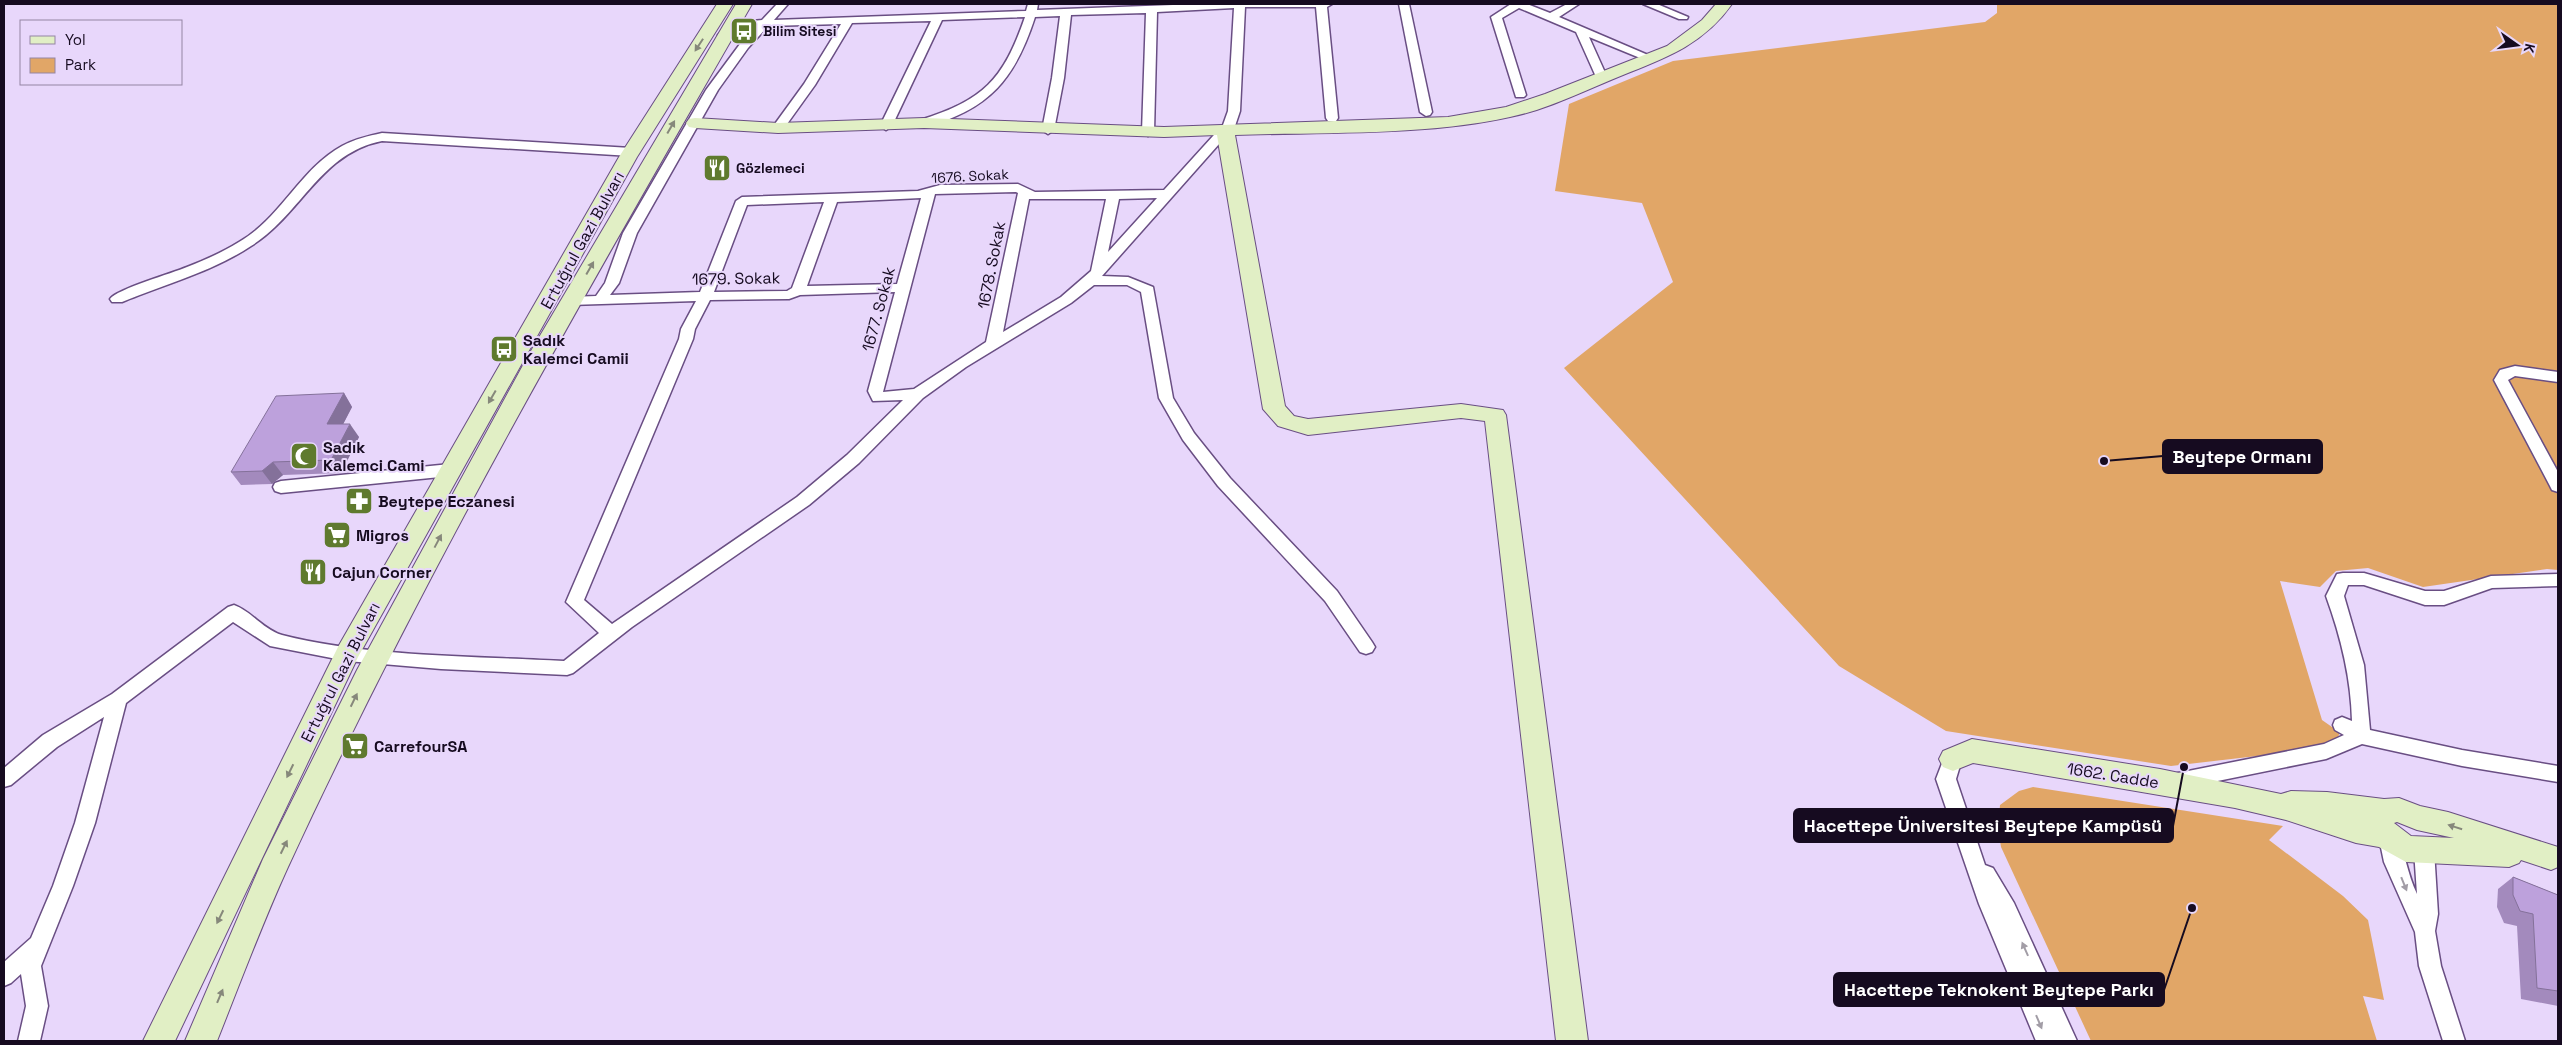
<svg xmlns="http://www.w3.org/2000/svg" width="2562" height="1045" font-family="'Space Grotesk',sans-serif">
	<rect width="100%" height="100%" fill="#e8d7fb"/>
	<!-- green -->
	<g fill="#e1a667">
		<polygon points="1997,4 2558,4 2558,570 2547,569 2423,587 2368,568 2336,571 2320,587 2280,581 2322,720 2332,727 2340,728 2338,740 2283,753 2171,766 1946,731 1839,666 1564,368 1673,282 1642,203 1555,191 1569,104 1673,61 1985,22 1997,13"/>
		<polygon points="2033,787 2283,826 2269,840 2343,896 2368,920 2384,1000 2363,996 2377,1041 2091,1041 2001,847 1998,828 2000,805 2019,791"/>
	</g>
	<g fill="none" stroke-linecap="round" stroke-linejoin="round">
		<!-- street casing -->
		<g stroke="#694e83" stroke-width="3">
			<g id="street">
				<path d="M 777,4 L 788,4 L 774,20 L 1026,11 L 1028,4 L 1038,4 L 1037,10 L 1200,4 L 1332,4 L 1327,7 L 1338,118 L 1336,121 L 1328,121 L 1326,118 L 1316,7 L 1245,7 L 1240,111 L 1235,126 L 1102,276 L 1128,277 L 1153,287 L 1173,398 L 1194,433 L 1230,478 L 1337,591 L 1372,642 L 1375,647 L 1372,652 L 1366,654 L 1360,652 L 1325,601 L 1218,486 L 1183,440 L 1159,398 L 1141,292 L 1127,285 L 1094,285 L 1071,303 L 966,367 L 923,398 L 859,463 L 809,505 L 632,627 L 573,673 L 567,675 L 441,669 L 347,661 L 270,646 L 233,622 L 126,703 L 95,823 L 73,886 L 41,966 L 48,1006 L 40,1041 L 18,1041 L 26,1006 L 21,974 L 11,983 L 4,986 L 4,962 L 31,938 L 53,886 L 75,823 L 104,717 L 57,747 L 11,785 L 4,787 L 4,768 L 43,735 L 112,694 L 228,607 L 234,605 C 251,611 264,630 282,635 C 368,657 474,656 564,661 L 599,633 L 566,602 L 679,339 L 681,329 L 696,301 L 570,305 L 563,301 L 570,297 L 596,296 L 605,283 L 623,233 L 706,90 L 740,44 L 756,27 L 748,27 L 724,38 L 718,35 L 720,33 L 742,22 L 762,20 ZM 1234,8 L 1228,111 L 1223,125 L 1164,190 L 1035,192 L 1018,184 L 940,185 L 918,191 L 742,197 L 736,201 L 700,292 L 610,295 L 619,283 L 637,233 L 718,90 L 748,48 L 768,26 L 841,24 L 804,84 L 772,128 L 778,132 L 782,131 L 815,85 L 852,23 L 931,21 L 880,126 L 886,130 L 892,126 L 942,20 L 1025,17 C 1003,81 983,100 920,120 L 920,126 L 924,127 C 989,110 1015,79 1035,17 L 1060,16 L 1052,78 L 1042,130 L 1048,134 L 1054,130 L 1064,78 L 1071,15 L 1146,13 L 1142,132 L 1148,136 L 1154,132 L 1157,12 ZM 1016,192 L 1018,193 L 986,342 L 914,389 L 883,392 L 935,194 ZM 921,198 L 897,284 L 807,286 L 837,202 ZM 1157,198 L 1108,252 L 1119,199 ZM 1029,199 L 1106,199 L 1091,271 L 1061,297 L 1003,332 ZM 824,202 L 792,288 L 787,291 L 714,292 L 747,205 ZM 895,292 L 868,391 L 873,401 L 903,400 L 847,455 L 797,497 L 612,624 L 584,600 L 693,339 L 695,329 L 710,300 L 789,299 L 800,295 Z"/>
				<polygon points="1399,4 1409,4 1432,112 1430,115 1426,116 1420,112"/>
				<polygon points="1511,4 1527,4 1550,13 1567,4 1579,4 1559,17 1655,58 1653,60 1645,60 1589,37 1607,77 1605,79 1597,79 1576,32 1519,8 1502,18 1526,95 1524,97 1516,97 1491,17"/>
				<polygon points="1643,4 1657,4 1688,17 1687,19 1679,19"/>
				<path d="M 382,133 L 631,148 L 637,152 L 631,156 L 382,141 C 320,153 301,215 251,246 C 212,272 165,284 122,302 L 112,302 L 110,299 C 117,289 173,273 187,267 C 205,260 223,252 239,242 C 281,218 300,169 342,146 C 355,139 368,136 382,133 Z"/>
				<polygon points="2515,366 2558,372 2558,382 2515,376 2508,380 2558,472 2558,492 2552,490 2550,486 2494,380 2500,370"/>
				<polygon points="450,464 456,466 458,470 456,474 450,476 281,493 275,491 273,487 275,483 281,481"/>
				<path d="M 2343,573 L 2364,573 L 2425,591 L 2444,591 L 2491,576 L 2558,574 L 2558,586 L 2492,588 L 2444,605 L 2425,605 L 2364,585 L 2348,585 L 2344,596 L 2364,665 L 2370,730 L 2462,750 L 2558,766 L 2558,782 L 2462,766 L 2362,744 L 2326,759 L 2178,789 L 2171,787 L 2168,781 L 2171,775 L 2178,773 L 2324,744 L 2344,735 L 2335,730 L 2333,725 L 2335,720 L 2342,717 L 2352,721 C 2351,678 2341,637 2326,596 L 2337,574 Z"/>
				<polygon points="1953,751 1960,753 1962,759 1956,779 1985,865 1993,868 2014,903 2077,1041 2036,1041 1979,904 1936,779 1946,753"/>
				<path d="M 2389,829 L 2396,832 C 2405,851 2407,874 2417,894 L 2414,850 L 2417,844 L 2424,841 L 2431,844 L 2434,850 L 2438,914 L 2435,931 L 2441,966 L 2465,1041 L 2443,1041 L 2419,966 L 2415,932 L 2384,862 L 2379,838 L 2382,832 Z"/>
			</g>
		</g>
		<!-- secondary casing -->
		<g stroke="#694e83" stroke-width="2">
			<g id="secondary">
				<polygon points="717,4 733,4 637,157 358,657 175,1041 143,1041 338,647 619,157"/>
				<path d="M 736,4 L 752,4 C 589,287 425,570 288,867 C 262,924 240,983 217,1041 L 185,1041 L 263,859 L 357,670 L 528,356 Z"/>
				<path d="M 1716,4 L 1732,4 C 1704,44 1666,58 1623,75 C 1586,90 1549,109 1510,117 C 1424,136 1323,132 1235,135 L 1285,406 L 1294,416 L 1308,419 L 1461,404 L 1503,410 L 1506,415 L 1588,1041 L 1556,1041 L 1485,421 L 1461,418 L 1308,435 L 1278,426 L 1263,409 L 1217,135 L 1164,137 L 924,128 L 778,133 L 695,128 L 689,127 L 686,123 L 689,119 L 695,118 L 778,123 L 924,118 L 1164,127 L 1448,117 L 1506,107 L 1545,94 L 1667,46 L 1702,20 Z"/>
				<path d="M 1972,739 L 2160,769 L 2281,794 L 2291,791 L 2327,792 L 2384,799 L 2399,798 L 2420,806 L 2448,812 L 2558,847 L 2558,867 L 2551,870 L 2521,860 L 2519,863 L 2509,867 L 2406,862 L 2379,847 L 2356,843 L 2286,820 L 2235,808 L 1973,763 L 1953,771 L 1943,767 L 1939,759 L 1943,751 ZM 2397,822 L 2417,830 L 2454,838 L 2411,836 L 2394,823 Z"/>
			</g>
		</g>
		<!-- street -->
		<use href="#street" fill="#fff" fill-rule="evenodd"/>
		<!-- secondary -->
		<use href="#secondary" fill="#e1efc5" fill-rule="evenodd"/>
	</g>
	<!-- wall -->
	<g fill="#a38abd">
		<polygon points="344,393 352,407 343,424 359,437 341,473 283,475 272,484 241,485 231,472"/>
		<polygon points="2513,877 2558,895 2558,1006 2521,999 2517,926 2504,923 2497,907 2498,889"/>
	</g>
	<!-- shaded-wall -->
	<g fill="#84719a">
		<polygon points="344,393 352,407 336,438 327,424"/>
		<polygon points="350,424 359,437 341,473 331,460"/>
		<polygon points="273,462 283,475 272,484 262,471"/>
	</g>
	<!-- building -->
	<g fill="#bda1dc" stroke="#84719a">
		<polygon points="344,393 327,424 350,424 331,460 273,462 262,471 231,472 276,396"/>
		<polygon points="2513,877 2558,895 2558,991 2537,988 2533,914 2520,911 2513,895"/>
	</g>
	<!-- one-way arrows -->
	<defs><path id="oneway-solid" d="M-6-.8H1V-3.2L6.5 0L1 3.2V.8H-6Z" transform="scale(1.25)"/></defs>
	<g fill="#86887b">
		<use href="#oneway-solid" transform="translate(699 45) rotate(123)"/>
		<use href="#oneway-solid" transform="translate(671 127) rotate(-60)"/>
		<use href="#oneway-solid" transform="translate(590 268) rotate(-60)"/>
		<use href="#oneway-solid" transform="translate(492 397) rotate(120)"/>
		<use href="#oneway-solid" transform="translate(438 541) rotate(-62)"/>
		<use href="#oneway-solid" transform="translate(354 700) rotate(-64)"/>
		<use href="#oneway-solid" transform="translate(290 771) rotate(116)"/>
		<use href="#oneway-solid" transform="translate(2455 827) rotate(-162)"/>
		<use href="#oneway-solid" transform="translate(284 847) rotate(-64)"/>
		<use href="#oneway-solid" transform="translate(220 917) rotate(116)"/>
		<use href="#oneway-solid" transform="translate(220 996) rotate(-67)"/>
	</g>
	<g fill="#a29da6">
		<use href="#oneway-solid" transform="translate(2404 884) rotate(68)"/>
		<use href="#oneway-solid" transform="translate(2025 949) rotate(-114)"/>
		<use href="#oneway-solid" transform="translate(2039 1022) rotate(67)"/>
	</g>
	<!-- icons -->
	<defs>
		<g id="bus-square" transform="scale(1.4375)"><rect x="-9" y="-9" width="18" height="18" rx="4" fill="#5f7a2e" stroke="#e8d7fb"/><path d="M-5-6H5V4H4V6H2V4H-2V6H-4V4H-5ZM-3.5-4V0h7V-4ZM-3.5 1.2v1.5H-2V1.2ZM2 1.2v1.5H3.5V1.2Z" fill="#fff"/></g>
		<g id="restaurant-square" transform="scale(1.4375)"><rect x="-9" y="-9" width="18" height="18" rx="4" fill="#5f7a2e" stroke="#e8d7fb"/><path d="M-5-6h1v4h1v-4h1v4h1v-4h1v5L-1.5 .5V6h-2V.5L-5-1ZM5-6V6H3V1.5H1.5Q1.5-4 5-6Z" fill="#fff"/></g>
		<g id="mosque-square" transform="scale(1.4375)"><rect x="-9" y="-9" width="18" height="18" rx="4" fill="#5f7a2e" stroke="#e8d7fb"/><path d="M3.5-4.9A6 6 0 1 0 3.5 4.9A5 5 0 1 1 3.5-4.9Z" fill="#fff"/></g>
		<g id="pharmacy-square" transform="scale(1.4375)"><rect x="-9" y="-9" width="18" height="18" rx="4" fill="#5f7a2e" stroke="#e8d7fb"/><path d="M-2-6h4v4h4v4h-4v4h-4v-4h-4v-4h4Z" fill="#fff"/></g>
		<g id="supermarket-square" transform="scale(1.4375)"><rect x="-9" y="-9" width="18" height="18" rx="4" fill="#5f7a2e" stroke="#e8d7fb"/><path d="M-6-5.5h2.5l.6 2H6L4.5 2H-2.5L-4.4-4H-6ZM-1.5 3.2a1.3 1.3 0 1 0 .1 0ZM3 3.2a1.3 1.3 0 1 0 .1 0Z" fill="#fff"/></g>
	</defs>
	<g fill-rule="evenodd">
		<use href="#bus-square" x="744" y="31"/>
		<use href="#restaurant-square" x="717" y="168"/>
		<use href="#bus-square" x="504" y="349"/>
		<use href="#mosque-square" x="304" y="456"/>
		<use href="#pharmacy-square" x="359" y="501"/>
		<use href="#supermarket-square" x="337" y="535"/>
		<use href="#restaurant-square" x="313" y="572"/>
		<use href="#supermarket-square" x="355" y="746"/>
	</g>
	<g text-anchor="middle" stroke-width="4" stroke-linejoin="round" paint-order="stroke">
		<!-- far-poi labels -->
		<g font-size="14" font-weight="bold" fill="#160b20" stroke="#e8d7fb" text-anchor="start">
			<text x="763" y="36">Bilim Sitesi</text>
			<text x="736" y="173">Gözlemeci</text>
		</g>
		<!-- far-street labels -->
		<g font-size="14" fill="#160b20" stroke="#e8d7fb">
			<text transform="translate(970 176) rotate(-3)" y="5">1676. Sokak</text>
		</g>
		<!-- street labels -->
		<g font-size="16" fill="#160b20" stroke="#e8d7fb">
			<text transform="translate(582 240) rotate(-61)" y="6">Ertuğrul Gazi Bulvarı</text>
			<text transform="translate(991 265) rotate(-79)" y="6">1678. Sokak</text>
			<text transform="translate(736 278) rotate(-1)" y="6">1679. Sokak</text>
			<text transform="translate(878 309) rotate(-75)" y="6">1677. Sokak</text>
			<text transform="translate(340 672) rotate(-63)" y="6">Ertuğrul Gazi Bulvarı</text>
			<text transform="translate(2113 775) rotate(9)" y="6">1662. Cadde</text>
		</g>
		<!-- poi labels -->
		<g font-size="16" font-weight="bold" fill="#160b20" stroke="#e8d7fb" text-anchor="start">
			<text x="523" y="346">Sadık<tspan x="523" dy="18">Kalemci Camii</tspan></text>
			<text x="323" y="453">Sadık<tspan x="323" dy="18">Kalemci Cami</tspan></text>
			<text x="378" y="507">Beytepe Eczanesi</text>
			<text x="356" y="541">Migros</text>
			<text x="332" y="578">Cajun Corner</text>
			<text x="374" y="752">CarrefourSA</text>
		</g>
	</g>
	<!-- callouts -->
	<path fill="none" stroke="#160b20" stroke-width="2" d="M2104 461L2163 456M2184 767L2173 826M2192 908L2164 990"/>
	<g fill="#160b20" stroke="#e8d7fb" stroke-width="2">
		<circle cx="2104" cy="461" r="5"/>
		<circle cx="2184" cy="767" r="5"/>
		<circle cx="2192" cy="908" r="5"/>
	</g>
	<g fill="#160b20" stroke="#160b20" stroke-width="2">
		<rect x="2163" y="440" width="159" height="33" rx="5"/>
		<rect x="1794" y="809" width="379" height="33" rx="5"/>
		<rect x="1834" y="973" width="330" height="33" rx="5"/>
	</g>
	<g font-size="18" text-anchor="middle" font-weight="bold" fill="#fff">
		<text x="2242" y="463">Beytepe Ormanı</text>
		<text x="1983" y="832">Hacettepe Üniversitesi Beytepe Kampüsü</text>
		<text x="1999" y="996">Hacettepe Teknokent Beytepe Parkı</text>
	</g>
	<!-- border -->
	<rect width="2562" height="1045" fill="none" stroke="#160b20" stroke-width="10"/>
	<!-- legend -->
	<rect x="20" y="20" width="162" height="65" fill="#e8d7fb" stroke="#9485a3"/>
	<rect x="30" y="36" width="25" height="8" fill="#e1efc5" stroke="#9485a3"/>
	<text x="65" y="45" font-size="15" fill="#160b20">Yol</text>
	<rect x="30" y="58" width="25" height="15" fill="#e1a667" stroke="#9485a3"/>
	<text x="65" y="70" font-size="15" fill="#160b20">Park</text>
	<!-- north arrow -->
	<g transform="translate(2517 45) rotate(104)" stroke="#e8d7fb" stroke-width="4" paint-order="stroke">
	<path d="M0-4L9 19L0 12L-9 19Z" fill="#160b20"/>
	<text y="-8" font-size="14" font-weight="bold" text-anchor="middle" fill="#160b20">K</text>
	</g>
</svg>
